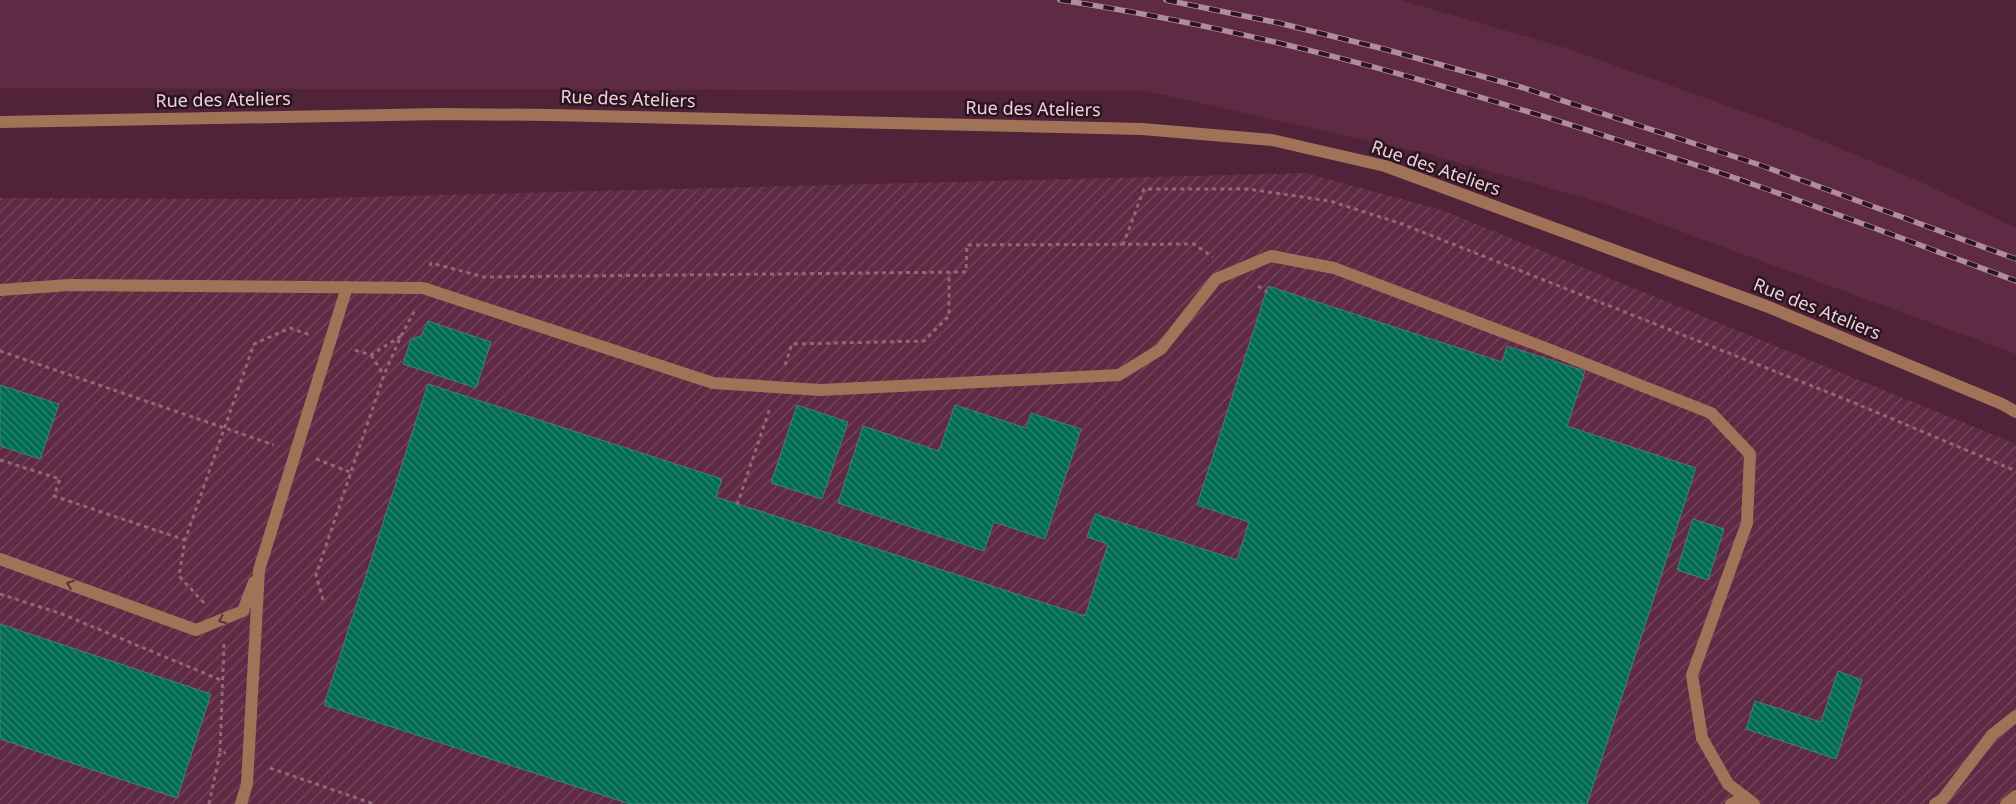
<svg xmlns="http://www.w3.org/2000/svg" width="2016" height="804" font-family="'Noto Sans',sans-serif">
	<defs>
		<pattern id="industrial-furrows" width="10" height="10" patternUnits="userSpaceOnUse" patternTransform="scale(1.25)"><rect width="10" height="10" fill="#5f2a44"/><path d="M-1 1l2-2M0 10L10 0M9 11l2-2" fill="none" stroke="#76485f"/></pattern>
		<pattern id="building-back-hatch" width="6" height="6" patternUnits="userSpaceOnUse" patternTransform="scale(1.25)"><rect width="6" height="6" fill="#006b54"/><path d="M-1 5l2 2M0 0l6 6M5-1l2 2" fill="none" stroke="#328674"/></pattern>
	</defs>
	<rect width="100%" height="100%" fill="#512339"/>
	<!-- built -->
	<polygon fill="#5f2a44" points="0,0 1400,0 1566,48 1800,132 1912,178 2016,228 2016,354 1606,204 1428,154 1146,91 0,88"/>
	<!-- industrial -->
	<polygon fill="url(#industrial-furrows)" points="1305,173 1442,210 2016,444 2016,804 0,804 0,198 287,199"/>
	<!-- building -->
	<g fill="url(#building-back-hatch)" stroke="#41826e">
		<polygon points="1268,286 1502,362 1507,346 1585,371 1567,426 1696,468 1587,804 630,804 324,705 428,384 722,479 716,497 1085,616 1108,544 1087,537 1095,514 1237,560 1249,522 1197,505"/>
		<polygon points="428,321 491,342 476,388 403,364 411,339 421,336"/>
		<polygon points="0,385 59,404 40,459 0,446"/>
		<polygon points="797,405 848,422 822,499 771,483"/>
		<polygon points="955,405 1026,428 1031,413 1081,429 1045,539 994,522 984,551 838,503 863,426 939,451"/>
		<polygon points="1693,519 1724,529 1708,580 1677,570"/>
		<polygon points="0,624 211,694 177,798 0,739"/>
		<polygon points="1838,671 1862,680 1836,759 1746,729 1755,701 1821,722"/>
	</g>
	<g fill="none" stroke-linecap="round" stroke-linejoin="round">
		<!-- path -->
		<g stroke="#90687a" stroke-width="3" stroke-dasharray="4 4" stroke-linecap="butt">
			<polyline points="1123,245 1144,189 1248,189 1330,201 1402,224 1845,399 2016,471"/>
			<polyline points="430,266 431,263 484,277 966,272 967,245 1194,244 1213,257"/>
			<polyline points="1258,286 1267,292"/>
			<polyline points="401,336 415,310"/>
			<polyline points="0,351 274,445"/>
			<polyline points="371,355 383,374"/>
			<polyline points="785,365 792,344 924,341 949,316 949,272"/>
			<polyline points="316,459 350,472"/>
			<polyline points="0,460 60,479 54,496 185,540"/>
			<polyline points="737,505 770,408"/>
			<polyline points="0,594 62,614 223,681"/>
			<polyline points="323,600 316,575 384,375 401,336 371,355 351,349"/>
			<polyline points="204,603 179,576 185,540 254,344 290,328 310,335"/>
			<polyline points="224,644 220,752 226,753"/>
			<polyline points="270,768 374,804"/>
			<polyline points="209,804 220,752"/>
		</g>
		<!-- minor -->
		<g stroke="#a07358" stroke-width="12">
			<polyline points="0,122 441,114 550,115 1142,129 1272,140 1385,166 1766,306 2002,404 2016,412"/>
			<polyline points="0,290 69,285 423,288 713,383 820,390 1119,375 1161,349 1216,279 1271,256 1334,268 1543,347 1711,413 1750,454 1747,523 1692,675 1702,738 1728,784 1754,804"/>
			<polyline points="0,559 196,630 243,611 254,582"/>
			<polyline points="241,804 247,784 259,570 347,287"/>
			<polyline points="1731,804 1745,797"/>
			<polyline points="1935,804 1943,799 1992,735 2016,716"/>
			<polyline points="2006,804 2016,796"/>
		</g>
		<!-- rail casing -->
		<g stroke="#b18c9d" stroke-width="5.5">
			<g id="rail">
				<path d="M 1060,0 C 1252,29 1439,82 1624,142 C 1667,156 1710,169 1752,184 C 1841,215 1928,248 2016,281"/>
				<polyline points="1166,0 1279,23 1384,49 1524,88 1760,165 2016,259"/>
			</g>
		</g>
		<!-- rail -->
		<use href="#rail" stroke="#2a151f" stroke-width="4" stroke-dasharray="11" stroke-linecap="butt"/>
	</g>
	<!-- one-way arrows -->
	<defs><path id="oneway-chevron" d="M-2-3.5L2.5 0L-2 3.5" fill="none" stroke-width="1.6" stroke-linecap="round" stroke-linejoin="round" transform="scale(1.25)"/></defs>
	<g stroke="#533633">
		<use href="#oneway-chevron" transform="translate(70 584) rotate(-160)"/>
		<use href="#oneway-chevron" transform="translate(222 620) rotate(157)"/>
	</g>
	<g text-anchor="middle" stroke-width="5" stroke-linejoin="round" paint-order="stroke">
		<!-- street labels -->
		<g font-size="18" fill="#efd0dd" stroke="#2a151f">
			<text transform="translate(628 99) rotate(2)" y="6">Rue des Ateliers</text>
			<text transform="translate(223 100) rotate(-1)" y="6">Rue des Ateliers</text>
			<text transform="translate(1033 109) rotate(1)" y="6">Rue des Ateliers</text>
			<text transform="translate(1436 168) rotate(19)" y="6">Rue des Ateliers</text>
			<text transform="translate(1817 309) rotate(22)" y="6">Rue des Ateliers</text>
		</g>
	</g>
</svg>
